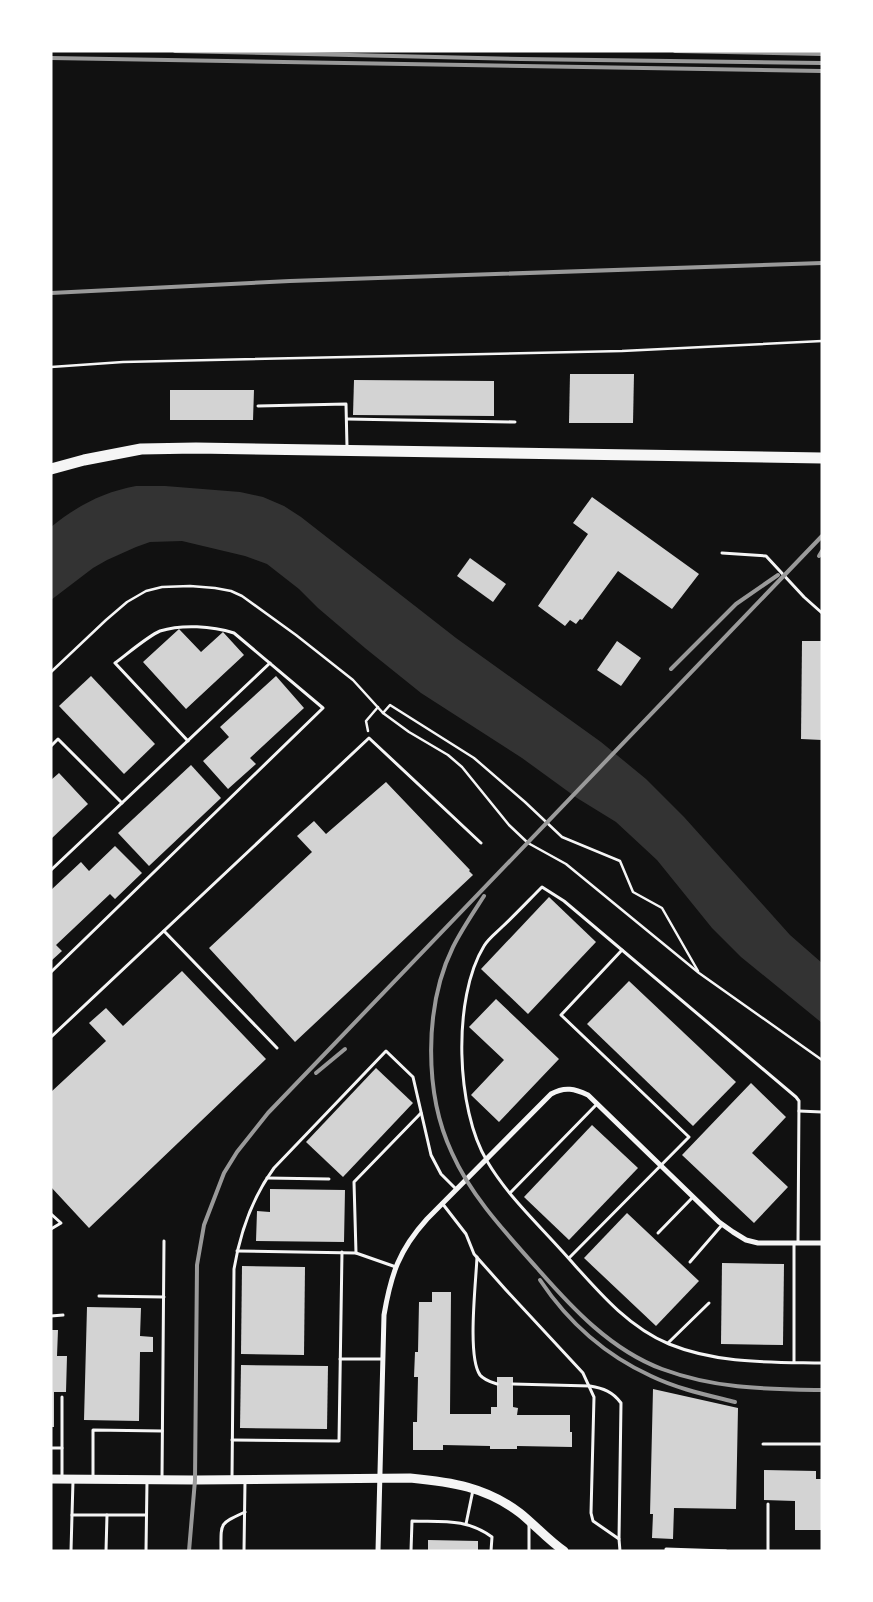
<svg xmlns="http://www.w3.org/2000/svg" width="873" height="1602" font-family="Jost,sans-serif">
	<rect width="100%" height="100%" fill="#111"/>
	<!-- water -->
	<path fill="#333" d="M 136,486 L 165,486 L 240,492 L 263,497 L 284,506 L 301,517 L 456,638 L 601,742 L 646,779 L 684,817 L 790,935 L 822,963 L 822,1023 L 741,957 L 712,928 L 657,860 L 616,822 L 577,798 L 522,758 L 421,693 L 365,648 L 318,608 L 299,589 L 267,564 L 245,556 L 182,541 L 150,542 L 136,547 L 107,560 L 93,568 L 51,600 L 51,527 C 77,506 103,492 136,486 Z"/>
	<!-- building -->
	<g fill="#d3d3d3">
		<polygon points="570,374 634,374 633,423 569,423"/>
		<polygon points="354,380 494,381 494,416 353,415"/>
		<polygon points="170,390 254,390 253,420 170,420"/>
		<polygon points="592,497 699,574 672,609 618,571 582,620 580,619 576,624 570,620 565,626 538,606 588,534 573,523"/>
		<polygon points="470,558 506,584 493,602 457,576"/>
		<polygon points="179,629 201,652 223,632 244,655 186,709 143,662"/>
		<polygon points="617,641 641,658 621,686 597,670"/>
		<polygon points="802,641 822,641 822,740 801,739"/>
		<polygon points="91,676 155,744 124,774 59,706"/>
		<polygon points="276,676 304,708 250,758 256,764 228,789 203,761 229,737 220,727"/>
		<polygon points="191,765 221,798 149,866 118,833"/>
		<polygon points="59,773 88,804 51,839 51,780"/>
		<polygon points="386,782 470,870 469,871 473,875 295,1042 209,948 312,852 297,836 314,821 326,834"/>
		<polygon points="115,846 142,873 115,899 110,894 56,945 62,951 51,961 51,890 81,862 89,871"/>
		<polygon points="549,897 596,942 528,1014 481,969"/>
		<polygon points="182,971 266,1059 89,1228 51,1187 51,1092 106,1041 89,1023 106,1008 123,1026"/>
		<polygon points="629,981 736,1082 693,1126 587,1024"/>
		<polygon points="496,999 559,1059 499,1122 471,1095 504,1060 469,1027"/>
		<polygon points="376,1068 413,1103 343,1177 306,1142"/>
		<polygon points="751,1083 786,1117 752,1153 788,1187 754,1223 682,1155"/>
		<polygon points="592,1125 638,1168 569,1240 524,1197"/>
		<polygon points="270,1189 345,1190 344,1242 256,1241 257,1211 270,1212"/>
		<polygon points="627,1213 699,1281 656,1326 584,1258"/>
		<polygon points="722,1263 784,1264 783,1345 721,1344"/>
		<polygon points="242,1266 305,1267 304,1355 241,1354"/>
		<polygon points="432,1292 451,1292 450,1414 491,1414 491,1407 497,1407 497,1377 513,1377 513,1407 518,1408 517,1415 570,1415 570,1432 572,1432 572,1447 517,1446 517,1449 490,1449 490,1446 443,1445 443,1450 413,1450 413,1422 417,1422 418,1377 414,1377 415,1352 418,1352 419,1302 432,1302"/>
		<polygon points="87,1307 141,1308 140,1336 153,1337 153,1352 140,1352 139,1421 84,1420"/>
		<polygon points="51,1330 58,1330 57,1356 67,1356 66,1392 54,1392 54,1427 51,1427"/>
		<polygon points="241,1365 328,1366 327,1429 240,1428"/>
		<polygon points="653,1389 738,1408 736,1509 674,1508 673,1539 652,1538 653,1514 650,1514"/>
		<polygon points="764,1470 816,1471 816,1479 822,1479 822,1530 795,1530 795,1501 764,1500"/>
		<polygon points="428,1540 478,1541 478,1551 428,1551"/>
	</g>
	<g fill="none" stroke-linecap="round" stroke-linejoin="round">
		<!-- path -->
		<g stroke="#f5f5f5" stroke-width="2.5">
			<polyline points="51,367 123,362 622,351 822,341"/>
			<polyline points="51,672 106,620 127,602 146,591 162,587 190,586 215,588 231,591 242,596 296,635 353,680 383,713 409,732 448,755 462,767 509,825 528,843 566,864 699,973 822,1060"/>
			<polyline points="383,713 390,705 474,758 525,802 562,837 620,861 633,892 662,908 698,971"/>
			<polyline points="368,731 366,721 378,707"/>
		</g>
		<!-- service -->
		<g stroke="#f5f5f5" stroke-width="3">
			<polyline points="258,406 346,404 347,447"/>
			<polyline points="347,419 515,422"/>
			<polyline points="722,553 766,556 804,597 822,613"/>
			<polyline points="51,746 58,739 122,803"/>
			<polyline points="51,870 270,663"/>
			<polyline points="164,931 277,1048"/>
			<path d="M 51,972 L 323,708 L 234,633 C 212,626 182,624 160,631 C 148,636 126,655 115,663 L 188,741"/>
			<polyline points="51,1037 369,738 481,843"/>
			<polyline points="799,1111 822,1112"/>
			<polyline points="267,1178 329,1179"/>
			<polyline points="510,1193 597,1104"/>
			<polyline points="442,1203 466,1234 474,1254 506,1290 583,1373 594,1397 591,1513 593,1521 619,1539 620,1551"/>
			<polyline points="51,1214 61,1223 51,1229"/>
			<polyline points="658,1233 693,1197"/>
			<path d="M 798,1243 L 799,1101 L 796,1097 L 564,901 L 542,887 C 529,900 516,914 502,927 C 496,933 488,939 484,946 C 452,998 456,1110 487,1161 C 507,1195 536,1222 562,1251 C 594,1286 624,1325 669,1344 C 718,1364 770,1362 822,1363"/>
			<polyline points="237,1251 356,1253 396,1267"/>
			<polyline points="356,1253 354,1182 421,1113"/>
			<path d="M 477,1257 C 476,1282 467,1357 480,1375 C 484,1380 491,1382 497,1384"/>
			<polyline points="569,1258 689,1137 561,1015 622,950"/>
			<polyline points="690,1262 722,1225"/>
			<polyline points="99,1296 164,1297"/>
			<polyline points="51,1316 63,1315"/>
			<polyline points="668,1343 709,1303"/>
			<polyline points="340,1359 383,1359"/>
			<polyline points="794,1362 794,1243"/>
			<path d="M 513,1384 L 590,1386 C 603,1388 613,1392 621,1403 L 619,1539"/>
			<polyline points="62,1397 62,1478"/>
			<polyline points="232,1440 339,1441 342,1252"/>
			<polyline points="763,1444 822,1444"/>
			<polyline points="51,1448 62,1448"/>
			<polyline points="93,1478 93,1430 162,1431"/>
			<polyline points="162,1479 164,1241"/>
			<path d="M 232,1479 L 234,1269 C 240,1233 252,1198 274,1168 L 386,1051 L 413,1077 L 431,1155 L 441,1174 L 456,1189"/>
			<polyline points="72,1515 73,1481"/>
			<polyline points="466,1524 473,1490"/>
			<polyline points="71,1551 72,1515 107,1515"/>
			<polyline points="106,1551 107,1515 146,1515"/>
			<polyline points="146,1551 147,1481"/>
			<path d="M 221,1551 C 221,1522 219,1524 245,1512"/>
			<polyline points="244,1551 245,1481"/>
			<path d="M 411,1551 L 412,1521 C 442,1522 466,1518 492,1537 L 491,1551"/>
			<polyline points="529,1551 529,1524"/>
			<polyline points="666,1551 666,1549 726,1551"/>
			<polyline points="768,1551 768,1504"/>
		</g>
		<!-- minor -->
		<path stroke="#f5f5f5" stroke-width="5" d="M 378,1551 L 384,1315 C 391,1274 399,1250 427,1219 L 551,1094 C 565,1086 575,1089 588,1095 L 719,1222 L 733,1232 L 746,1240 L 758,1243 L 822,1243"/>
		<!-- tertiary -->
		<path stroke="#f5f5f5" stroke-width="9" d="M 51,1479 L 195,1480 L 410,1478 C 452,1482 486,1487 520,1513 C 535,1525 548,1540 564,1551"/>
		<!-- primary -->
		<polyline stroke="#f5f5f5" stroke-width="11" points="51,469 84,460 141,449 196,448 822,458"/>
		<!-- rail -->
		<g stroke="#9a9a9a" stroke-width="4">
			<polyline points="175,51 521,59 822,63"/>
			<polyline points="675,51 822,54"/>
			<polyline points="51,58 822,71"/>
			<polyline points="51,293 290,281 822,263"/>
			<polyline points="819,556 822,551"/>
			<polyline points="671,669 736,604 778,575"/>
			<path d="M 484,896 C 473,913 462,929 453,947 C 424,1006 424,1094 452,1153 C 471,1196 506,1233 537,1268 C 572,1308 611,1350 662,1369 C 716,1389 765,1389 822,1390"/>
			<polyline points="316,1073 345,1049"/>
			<path d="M 540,1280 C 568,1322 605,1355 651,1376 C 678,1389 707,1395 735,1402"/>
			<polyline points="189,1551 195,1480 197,1265 204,1225 224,1173 237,1152 268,1113 822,536"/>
		</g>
	</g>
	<!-- border -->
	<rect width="873" height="1602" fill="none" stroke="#ffffff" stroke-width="105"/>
</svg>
